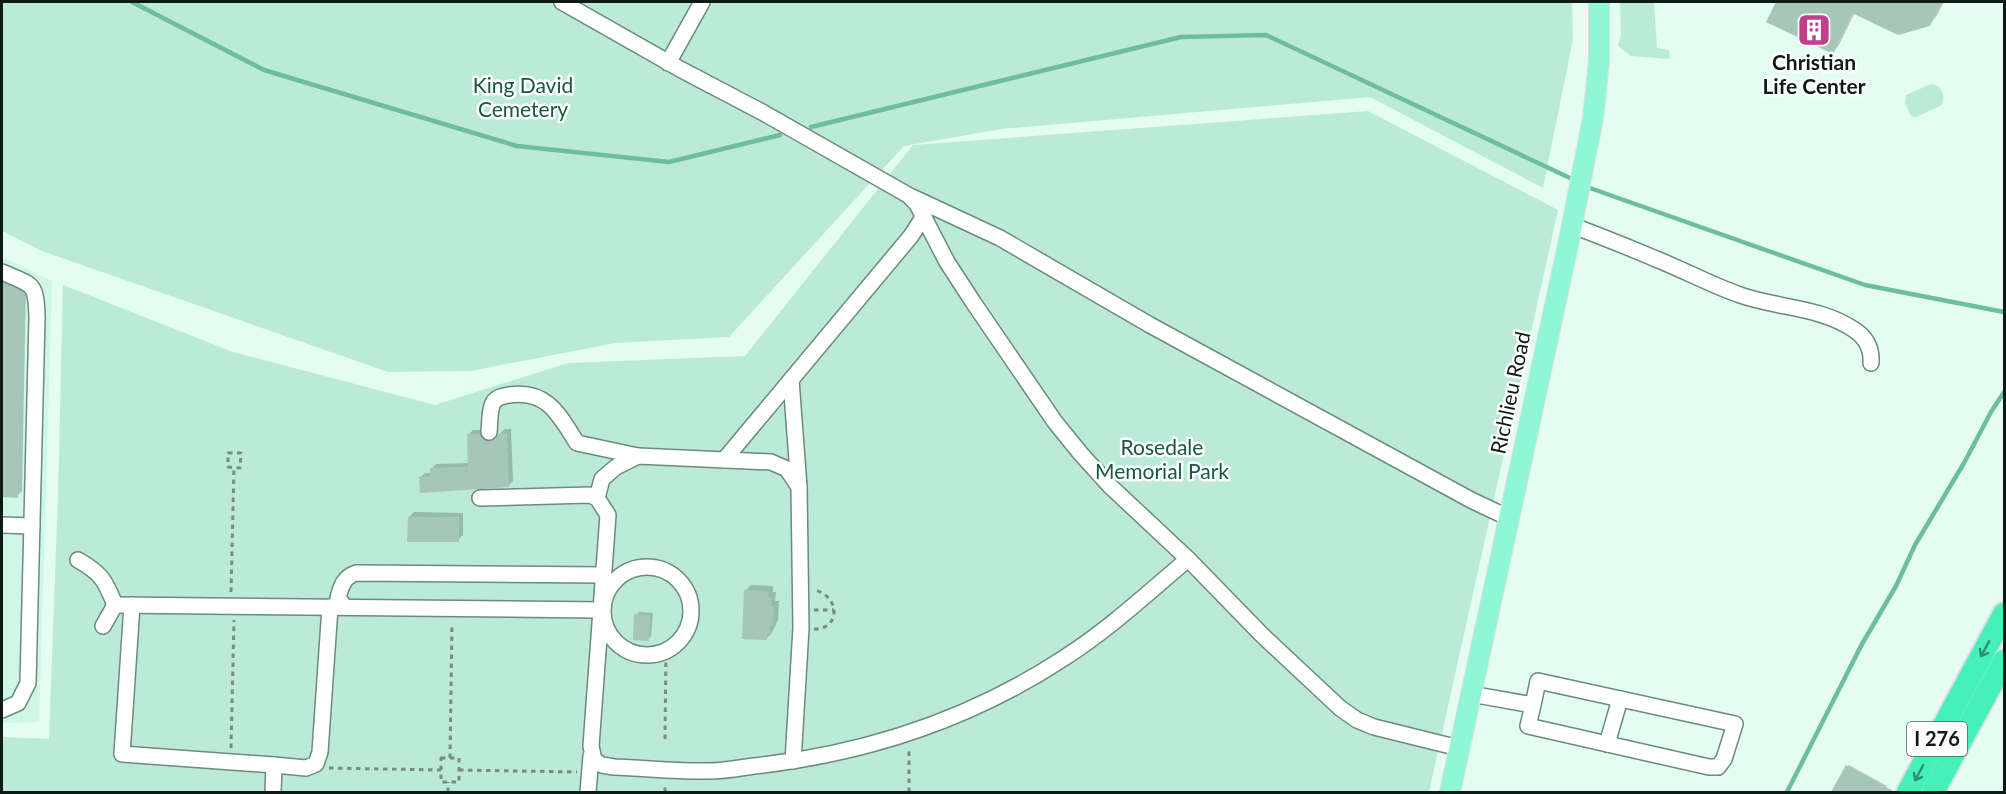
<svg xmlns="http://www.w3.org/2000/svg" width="2006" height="794" font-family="Lato,sans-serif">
	<rect width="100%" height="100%" fill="#e3fdf2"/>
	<!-- built -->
	<polygon fill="#cef7e6" points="2,257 52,281 39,722 2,723"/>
	<!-- green -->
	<g fill="#bbead6">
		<polygon points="2,2 1572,2 1573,39 1543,188 1370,97 1001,129 904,146 729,337 615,343 470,371 388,372 42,251 2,231"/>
		<polygon points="1620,2 1654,2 1657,48 1669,50 1670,58 1668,59 1631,56 1618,46 1621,35"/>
		<path d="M 1931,84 C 1942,85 1945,95 1942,105 L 1916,117 L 1911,116 L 1905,103 L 1906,95 Z"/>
		<polygon points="1368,111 1558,210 1429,792 2,792 2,737 49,739 58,496 63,285 233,352 435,405 568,363 745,356 913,145"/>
	</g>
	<!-- shadow -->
	<g fill="#0003">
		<polygon points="1777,2 1944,2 1936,17 1929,25 1855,12 1839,45 1833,52 1768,22"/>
		<polygon points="2,276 26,286 22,491 17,496 2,496"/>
		<polygon points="505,429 511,429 513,481 508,486 421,477 425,473 432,473 432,468 436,464 469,463 468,435 473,430 484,430 487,435 494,438"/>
		<polygon points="414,512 463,513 463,535 458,540 409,517"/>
		<polygon points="751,585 773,586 773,592 776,592 775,601 779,601 778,620 771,634 766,639 746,590"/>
		<polygon points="639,612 653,613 651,636 648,639 636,615"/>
		<polygon points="1849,765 1887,786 1884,792 1833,792"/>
	</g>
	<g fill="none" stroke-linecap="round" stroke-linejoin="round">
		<!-- stream -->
		<g stroke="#6dbd9f" stroke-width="4.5">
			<polyline points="132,2 264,70 517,146 669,162 780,135"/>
			<polyline points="811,127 1181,37 1266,35 1570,178"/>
			<polyline points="1587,187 1865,285 2004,312"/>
			<polyline points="1787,792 1862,644 1896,586 1915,545 1964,463 1991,412 2004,392"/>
		</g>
	</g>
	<!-- building -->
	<g fill="#a6c6b8">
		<polygon points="1776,2 1941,2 1930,26 1898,35 1852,13 1833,54 1766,22"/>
		<polygon points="2,282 21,291 18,498 2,497"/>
		<polygon points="499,433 507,433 509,487 420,493 419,477 430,476 430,468 468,467 467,434 480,434 483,440 489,442 497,438"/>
		<polygon points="408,517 459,517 459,542 407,542"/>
		<polygon points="744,590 769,591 768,597 771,597 771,606 774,606 773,627 770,626 770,634 767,635 767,640 742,639"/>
		<polygon points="634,614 650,615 649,641 633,640"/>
		<polygon points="1846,765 1895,792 1831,792"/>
	</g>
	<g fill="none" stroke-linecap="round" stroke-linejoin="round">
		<!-- minor casing -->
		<g stroke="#6c8a7e" stroke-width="18">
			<g id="minor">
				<polyline points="562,2 680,69 762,112 908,195 917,204 947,262 973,302 1055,422 1081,454 1110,486 1188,559 1263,636 1340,708 1357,720 1374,727 1459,748"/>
				<polyline points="668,63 702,2"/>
				<polyline points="912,197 1000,238 1150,325 1471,500 1509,518"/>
				<path d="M 1571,225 C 1600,236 1628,247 1656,259 C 1684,270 1711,285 1740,295 C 1777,308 1820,307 1853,329 C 1866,337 1872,348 1871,363"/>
				<path d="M 2,272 C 33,286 36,281 37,318 L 28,683 L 18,703 L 2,710"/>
				<polyline points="791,380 799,487"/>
				<path d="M 489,432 C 490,424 489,411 493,403 C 496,397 503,396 509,395 C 547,389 559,415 577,443 L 638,456"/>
				<polyline points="724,460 911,236 924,216"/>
				<path d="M 480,498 L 590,495 L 597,498 L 608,515 L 591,746 L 594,760 L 602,765 L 614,767 C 646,768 678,772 709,771 C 724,771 740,768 754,766 C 864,754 971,719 1064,658 C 1108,630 1148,593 1188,559"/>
				<polyline points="597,498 602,479 616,467 638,456 771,462 787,469 799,487 801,628 793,761"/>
				<polyline points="2,525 32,526"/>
				<path d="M 78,560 C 101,573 105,580 115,605 L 103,626"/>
				<circle cx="647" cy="611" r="44"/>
				<polyline points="115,605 601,610"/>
				<polyline points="132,605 122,754 274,765 273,792"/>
				<path d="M 345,607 L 338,598 C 341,586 344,577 356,573 L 604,575"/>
				<polyline points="1471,694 1533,705 1528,726 1709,767 1718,767 1724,759 1735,724 1538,681 1533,705"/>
				<polyline points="1607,744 1620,699"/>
				<polyline points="274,765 306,768 316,764 320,752 330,607"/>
				<polyline points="588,792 591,756"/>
			</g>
		</g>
		<!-- major casing -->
		<g stroke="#dddfde" stroke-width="22">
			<polyline id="major" points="1450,792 1568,245 1593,118 1599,61 1599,2"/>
		</g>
		<!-- highway casing -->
		<g stroke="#dddfde" stroke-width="26">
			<g id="highway">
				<polyline points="1908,792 2004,614"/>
				<polyline points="1933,792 2004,661"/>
			</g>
		</g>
		<!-- path -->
		<g stroke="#798c84" stroke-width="3" stroke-dasharray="4.5 4.5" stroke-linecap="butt">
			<polygon points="228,453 241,453 240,468 228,467"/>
			<polyline points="231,592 234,467"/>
			<polyline points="814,610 834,610"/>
			<path d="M 814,629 C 839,630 842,598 815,590"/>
			<polyline points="665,739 666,650"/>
			<polyline points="231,748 234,620"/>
			<rect x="441" y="758" width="18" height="24"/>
			<polyline points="450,758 452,623"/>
			<polyline points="329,768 441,770"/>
			<polyline points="459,770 577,772"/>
			<polyline points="448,792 448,782"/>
			<polyline points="665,792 665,783"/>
			<polyline points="909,792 909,747"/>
		</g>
		<!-- minor -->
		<use href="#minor" stroke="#fff" stroke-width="15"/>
		<!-- major -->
		<use href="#major" stroke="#8ff6d6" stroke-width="20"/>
		<!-- highway -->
		<use href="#highway" stroke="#45f0bb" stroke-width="22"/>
	</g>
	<!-- one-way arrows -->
	<defs><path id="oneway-shaft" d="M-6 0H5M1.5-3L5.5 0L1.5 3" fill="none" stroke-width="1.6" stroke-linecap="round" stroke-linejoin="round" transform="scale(1.5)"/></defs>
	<g stroke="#2c9070">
		<use href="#oneway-shaft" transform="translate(1985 649) rotate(118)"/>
		<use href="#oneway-shaft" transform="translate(1919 773) rotate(118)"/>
	</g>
	<!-- icons -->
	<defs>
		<g id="building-square" transform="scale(1.725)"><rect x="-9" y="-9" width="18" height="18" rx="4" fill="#c0408c" stroke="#fff"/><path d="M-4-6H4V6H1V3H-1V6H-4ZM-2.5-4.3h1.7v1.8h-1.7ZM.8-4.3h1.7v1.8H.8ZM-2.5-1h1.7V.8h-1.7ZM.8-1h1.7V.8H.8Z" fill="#fff"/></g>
	</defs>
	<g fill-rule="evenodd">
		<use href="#building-square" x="1814" y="30"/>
	</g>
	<g text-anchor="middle" stroke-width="5" stroke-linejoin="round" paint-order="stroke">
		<!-- shield labels -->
		<rect fill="#fff" stroke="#565f5b" stroke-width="1.5" x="1907" y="722" width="60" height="34" rx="4.5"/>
		<g font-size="20" font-weight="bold" fill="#0e1a15">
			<text x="1937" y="746">I 276</text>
		</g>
		<!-- poi labels -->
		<g font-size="21" font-weight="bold" fill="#0e1a15" stroke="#fff">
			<text x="1814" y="70">Christian<tspan x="1814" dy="24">Life Center</tspan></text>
		</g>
		<!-- park labels -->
		<g font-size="21" fill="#165742" stroke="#fff">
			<text x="523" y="93">King David<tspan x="523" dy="24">Cemetery</tspan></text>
			<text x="1162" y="455">Rosedale<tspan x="1162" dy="24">Memorial Park</tspan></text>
		</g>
		<!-- street labels -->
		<g font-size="21" fill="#0e1a15" stroke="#fff">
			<text transform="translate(1511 393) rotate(-78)" y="7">Richlieu Road</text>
		</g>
	</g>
	<!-- border -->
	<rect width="2006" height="794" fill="none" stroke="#0e1a15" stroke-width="6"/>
</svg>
